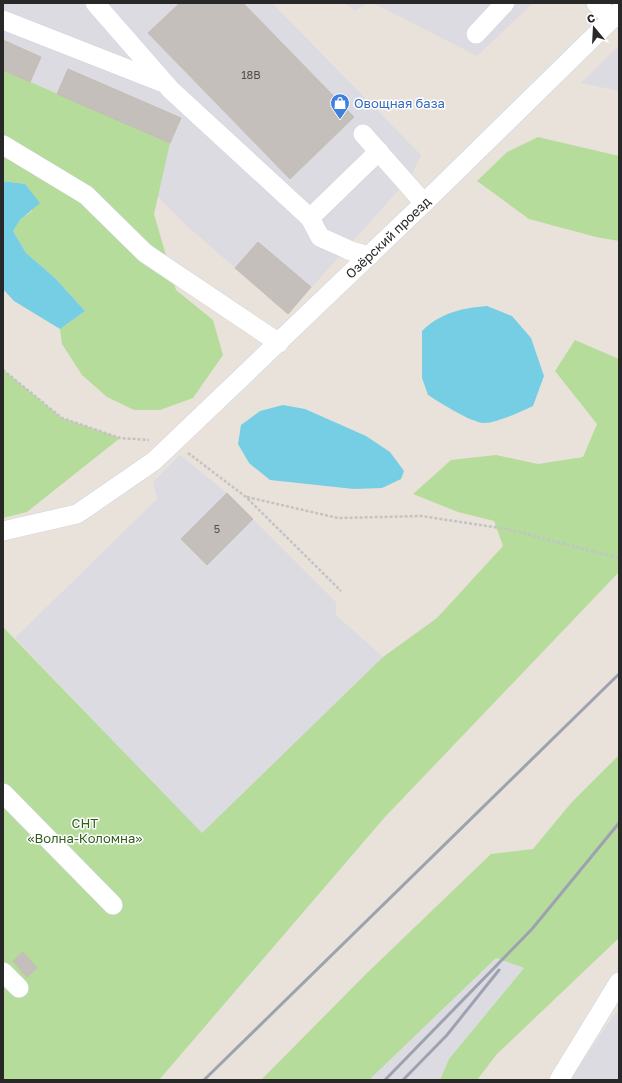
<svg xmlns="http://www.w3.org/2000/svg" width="622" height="1083" font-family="'Golos Text',sans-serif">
	<rect width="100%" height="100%" fill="#e9e2da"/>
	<!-- industrial -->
	<g fill="#dcdbe2">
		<polygon points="3,3 272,3 421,155 412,175 288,314 187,226 157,196 169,143 3,70"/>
		<polygon points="345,3 368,3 355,11"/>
		<polygon points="373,3 533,3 477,56"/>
		<polygon points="619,45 619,91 581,83"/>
		<polygon points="180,455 227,493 336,602 336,615 383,657 202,834 15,638 157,499 153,482"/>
		<polygon points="496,958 524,968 449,1059 440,1080 369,1080"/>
		<polygon points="619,1008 619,1080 572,1080 572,1076"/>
	</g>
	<!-- green -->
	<g fill="#b6dc9b">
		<polygon points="3,70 170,143 154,214 176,290 213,320 223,355 193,398 160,410 134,410 107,397 82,375 62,344 60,329 85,311 55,278 26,253 13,231 20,220 32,211 25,184 3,181"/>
		<polygon points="538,137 619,156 619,241 596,237 529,219 477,181 507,152"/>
		<polygon points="575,340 619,359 619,572 385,817 159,1080 3,1080 3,627 202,833 383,657 437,618 503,546 494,521 458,512 413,494 451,460 496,455 538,464 583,457 597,424 555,371"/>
		<polygon points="3,370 62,418 120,438 27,512 3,518"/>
		<polygon points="619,755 619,938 497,1054 477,1080 440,1080 449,1059 524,968 496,958 369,1080 261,1080 367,973 491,854 533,849 571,803"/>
	</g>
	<!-- water -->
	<g fill="#75cee3">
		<polygon points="3,181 25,184 40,203 20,220 13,231 26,253 55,278 85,311 60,329 14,301 3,289"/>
		<path d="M 487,306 L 512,316 L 531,338 L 544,376 L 533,406 C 522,411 495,424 483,423 C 468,421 441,403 428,395 L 422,378 L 422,331 C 440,313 462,308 487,306 Z"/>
		<polygon points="283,405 305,409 366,436 390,452 404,471 401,479 382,488 354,489 270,480 249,463 238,444 241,425 260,411"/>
	</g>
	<!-- building -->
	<g fill="#c4bfba" stroke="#c4bdb4">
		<polygon points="180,3 243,3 354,117 290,179 148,33"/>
		<polygon points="3,40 41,57 30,82 3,70"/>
		<polygon points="68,69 181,118 170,143 57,94"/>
		<polygon points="258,242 311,287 288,314 235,268"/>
		<polygon points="227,493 253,519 207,565 181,539"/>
		<polygon points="23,952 37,968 27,977 13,961"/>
	</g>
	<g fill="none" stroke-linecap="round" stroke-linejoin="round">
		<!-- minor casing -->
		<g stroke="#d0d4e0" stroke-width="20">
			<g id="minor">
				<polyline points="95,3 171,90 310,218"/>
				<polyline points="596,3 612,19"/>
				<polyline points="3,20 161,82"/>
				<polyline points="476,34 505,3"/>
				<polyline points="363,134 424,203"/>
				<polyline points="3,145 86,195 145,253 279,343"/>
				<polyline points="369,256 351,251 320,237 310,218 379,151"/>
				<path id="s1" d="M 3,531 L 77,514 L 154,461 L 424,203 L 619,12"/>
				<polyline points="3,793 113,905"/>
				<polyline points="3,972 19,988"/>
				<polyline points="559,1080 619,982"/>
			</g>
		</g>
		<!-- path -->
		<g stroke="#c3c3c3" stroke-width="2.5" stroke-dasharray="3 2" stroke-linecap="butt">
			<polyline points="3,370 62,418 120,438 149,440"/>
			<polyline points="188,453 246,497 341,591"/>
			<polyline points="247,497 338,518 421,516 507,529 619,558"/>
		</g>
		<!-- minor -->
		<use href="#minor" stroke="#fff" stroke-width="19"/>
		<!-- rail -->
		<g stroke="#9ea2b0" stroke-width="3">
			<polyline points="204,1080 619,674"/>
			<polyline points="385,1080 532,929 619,823"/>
			<polyline points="403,1080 447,1035 499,970"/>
		</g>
	</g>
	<!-- icons -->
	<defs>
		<g id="shop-pin" transform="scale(1)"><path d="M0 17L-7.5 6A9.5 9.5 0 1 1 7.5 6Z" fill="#3f7fe0" stroke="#fff"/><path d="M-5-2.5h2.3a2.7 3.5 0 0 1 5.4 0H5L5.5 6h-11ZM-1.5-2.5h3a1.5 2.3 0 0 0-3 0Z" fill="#fff"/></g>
	</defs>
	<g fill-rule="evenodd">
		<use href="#shop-pin" x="340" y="103"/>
	</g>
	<g text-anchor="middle" stroke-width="3" stroke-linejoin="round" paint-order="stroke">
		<!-- number labels -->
		<g font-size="11" fill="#4f4e4c">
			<text x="251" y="79">18В</text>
			<text x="217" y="533">5</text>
		</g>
		<!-- shop labels -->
		<g font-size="13" fill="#366cbe" stroke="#fff" text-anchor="start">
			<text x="354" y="108">Овощная база</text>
		</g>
		<!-- street labels -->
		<g font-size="13" fill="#282828" stroke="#fff">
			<text dy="5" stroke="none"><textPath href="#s1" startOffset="493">Озёрский проезд</textPath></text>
		</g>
		<!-- park labels -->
		<g font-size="13" fill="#315d1f" stroke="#fff">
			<text x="85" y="828">СНТ<tspan x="85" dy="15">«Волна-Коломна»</tspan></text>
		</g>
	</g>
	<!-- border -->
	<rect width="622" height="1083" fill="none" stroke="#282828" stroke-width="8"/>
	<!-- north arrow -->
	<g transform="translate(594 28) rotate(342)" stroke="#ffffff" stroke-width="3" paint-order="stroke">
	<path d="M0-3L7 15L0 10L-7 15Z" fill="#282828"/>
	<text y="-6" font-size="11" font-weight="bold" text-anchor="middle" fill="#282828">С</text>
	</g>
</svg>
